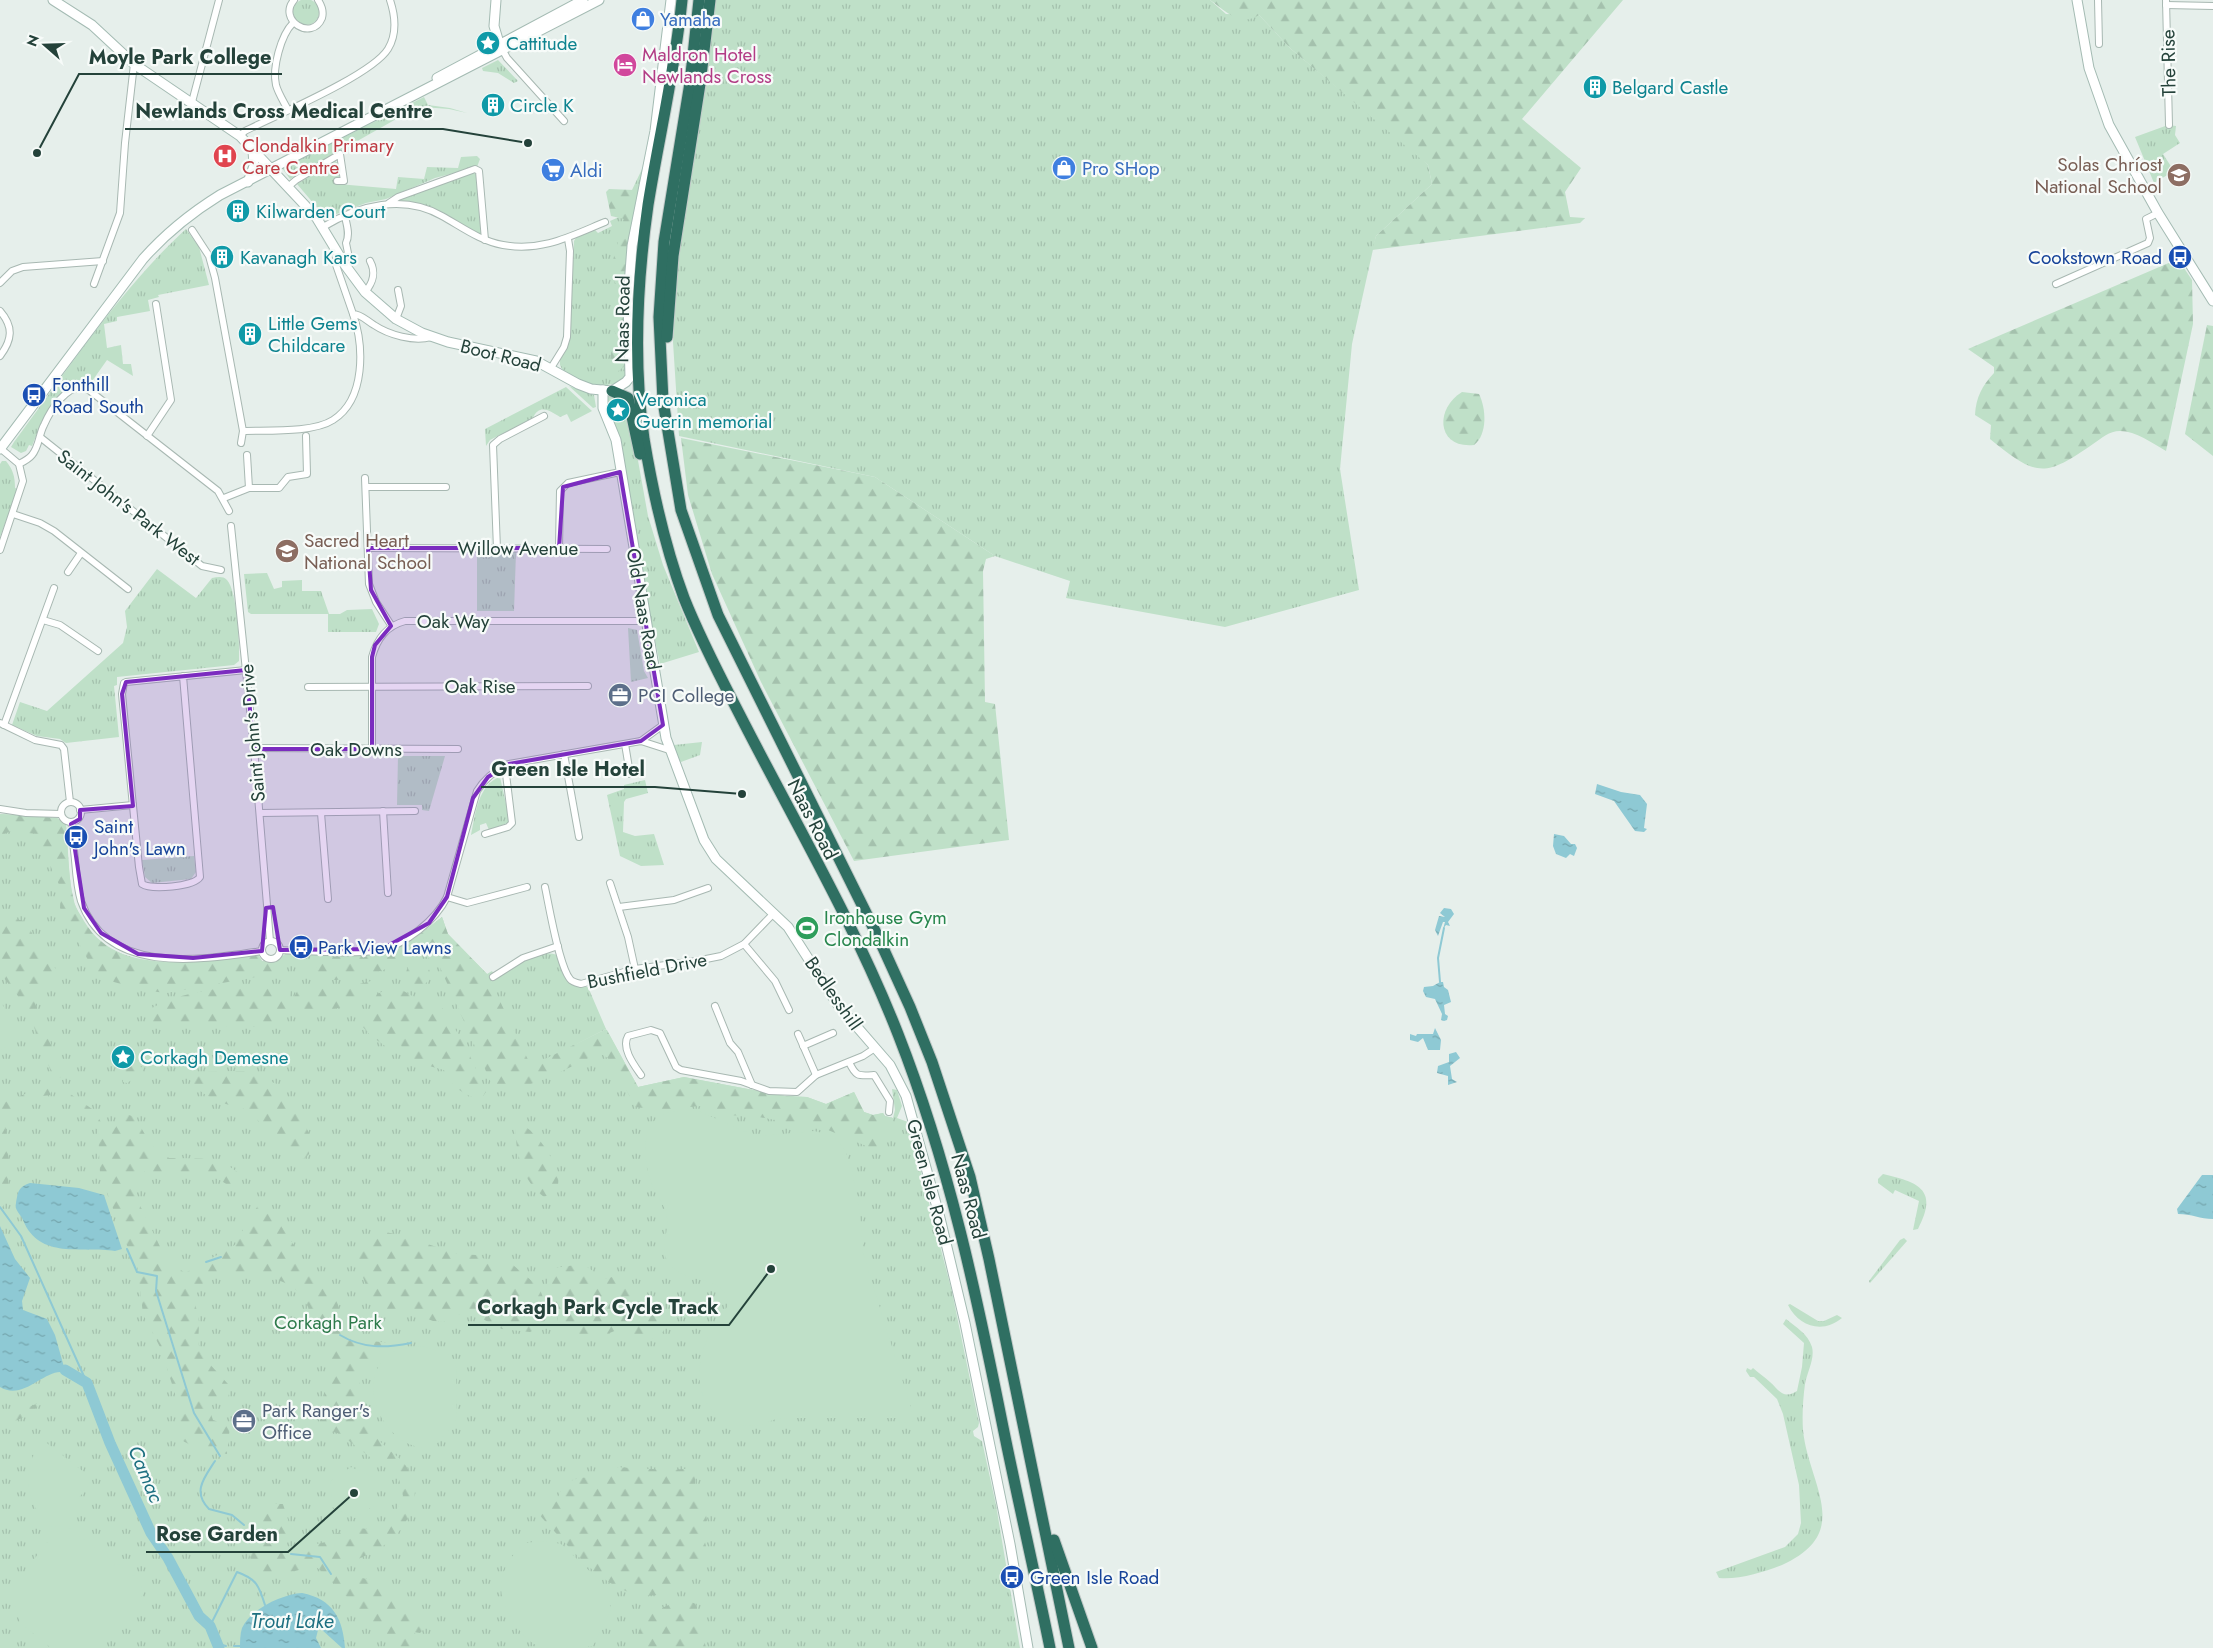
<svg xmlns="http://www.w3.org/2000/svg" width="2213" height="1648" font-family="Jost,sans-serif">
	<defs>
		<pattern id="grass-tufts" width="24" height="20" patternUnits="userSpaceOnUse" patternTransform="scale(1.25)"><rect width="24" height="20" fill="#bfe0c8"/><path d="M3 7l-1-3M5 7V3M7 7l1-3M15 17l-1-3M17 17v-4M19 17l1-3" fill="none" stroke="#a4c1ad"/></pattern>
		<pattern id="forest-firs" width="22" height="20" patternUnits="userSpaceOnUse" patternTransform="scale(1.25)"><rect width="22" height="20" fill="#bfe0c8"/><path d="M5 1l3.5 6h-7zM16 11l3.5 6h-7z" fill="#a4c1ad"/></pattern>
		<pattern id="water-ripples" width="26" height="14" patternUnits="userSpaceOnUse" patternTransform="scale(1.25)"><rect width="26" height="14" fill="#8ec9d4"/><path d="M2 4q2-2 4 0t4 0M15 11q2-2 4 0t4 0" fill="none" stroke="#74a5ad"/></pattern>
	</defs>
	<rect width="100%" height="100%" fill="#e6efeb"/>
	<!-- grass -->
	<g fill="url(#grass-tufts)">
		<circle cx="306" cy="12" r="13"/>
		<polygon points="716,0 1210,0 1226,14 1259,15 1291,49 1417,154 1428,165 1432,184 1376,236 1352,344 1340,469 1359,590 1225,627 1066,598 1070,581 995,556 875,477 679,436 673,342 679,247"/>
		<polygon points="498,60 518,81 514,83 498,73 483,71 482,68"/>
		<polygon points="424,97 428,105 450,108 467,113 449,109 422,107 414,109 290,179 282,168"/>
		<polygon points="2168,125 2176,126 2175,135 2180,143 2163,154 2174,171 2154,183 2135,137"/>
		<polygon points="477,156 480,159 477,167 435,178 386,199 366,203 326,218 297,184 335,161 341,165 339,177 337,178 338,184 396,189 398,177 424,179 427,167 458,168 461,157"/>
		<polygon points="643,167 635,216 628,373 622,382 602,386 582,382 562,369 560,365 560,358 569,343 574,241 577,236 594,229 598,233 612,226 610,221 619,217"/>
		<polygon points="471,172 476,174 483,238 423,205 397,200"/>
		<path d="M 186,229 L 199,247 L 209,285 L 158,295 L 159,297 L 148,300 L 150,311 L 117,317 L 117,321 L 104,324 L 107,348 L 121,345 L 123,364 L 131,364 L 133,376 L 107,360 L 90,384 C 60,374 41,424 32,446 L 29,445 L 26,451 L 21,453 L 11,447 L 14,442 C 67,371 121,288 186,229 Z"/>
		<polygon points="569,386 594,395 596,407 593,408"/>
		<path d="M 566,387 L 592,411 L 571,422 L 567,414 L 560,417 C 549,410 539,404 533,418 L 490,440 L 486,446 L 485,429 Z"/>
		<polygon points="603,393 621,399 628,405 648,516 663,565 699,652 660,664"/>
		<path d="M 2,461 L 6,461 C 13,470 15,476 15,488 L 18,489 L 0,537 L 0,464 Z"/>
		<polygon points="477,552 516,552 514,611 477,611"/>
		<path d="M 157,569 L 196,598 L 212,578 C 218,577 223,576 227,580 C 237,590 240,645 239,661 L 234,665 L 117,677 L 117,685 L 114,686 L 119,737 L 66,743 L 60,739 L 37,736 L 12,725 L 20,702 L 47,711 L 123,643 L 127,627 L 125,611 Z"/>
		<polygon points="267,573 274,589 282,587 282,581 302,580 302,591 321,591 329,614 340,614 347,610 372,609 379,624 376,632 328,632 328,614 251,614 248,612 244,574"/>
		<polygon points="628,628 637,630 644,671 648,678 631,682"/>
		<polygon points="702,742 700,755 681,762 678,760 674,745"/>
		<polygon points="398,756 445,756 429,811 422,810 422,805 397,805"/>
		<path d="M 500,777 L 510,822 L 489,830 L 486,823 L 480,825 L 480,830 L 471,835 C 475,816 478,784 500,777 Z"/>
		<polygon points="645,780 648,793 626,799 624,802 623,832 635,836 654,834 664,865 641,866 620,856 607,795 624,789 624,785"/>
		<path d="M 0,814 L 57,818 L 66,825 C 68,842 69,892 75,905 C 79,914 86,927 92,934 C 129,975 209,961 257,953 L 262,961 L 273,962 L 287,953 L 344,957 L 387,954 L 414,939 L 442,917 L 448,934 L 487,974 L 492,971 L 496,978 C 512,967 536,948 557,955 C 565,971 567,988 588,987 L 606,1029 L 563,1051 L 607,1030 L 638,1087 L 684,1077 L 785,1096 L 807,1097 L 826,1104 L 854,1092 L 864,1112 L 873,1115 L 883,1113 L 885,1116 L 893,1118 L 895,1110 L 892,1089 L 897,1090 L 902,1106 L 897,1118 L 908,1122 L 952,1292 L 979,1423 L 978,1427 L 973,1431 L 974,1436 L 982,1441 L 996,1505 L 1020,1648 L 0,1648 Z"/>
		<polygon points="194,856 196,872 191,879 152,883 145,877 142,860"/>
		<path d="M 1883,1174 C 1916,1182 1940,1188 1918,1229 L 1913,1230 L 1919,1201 L 1895,1190 L 1893,1194 L 1878,1183 L 1878,1179 Z"/>
		<polygon points="1904,1238 1907,1241 1870,1283 1869,1281 1900,1240"/>
		<path d="M 1790,1304 L 1818,1321 L 1824,1321 L 1837,1315 L 1842,1318 C 1823,1334 1799,1327 1788,1305 Z"/>
		<path d="M 1786,1319 C 1796,1327 1808,1334 1812,1347 C 1815,1359 1807,1372 1805,1384 C 1803,1399 1802,1415 1803,1430 C 1808,1484 1855,1532 1782,1565 C 1765,1572 1738,1580 1719,1578 L 1716,1572 L 1785,1547 L 1798,1534 L 1801,1523 L 1799,1485 L 1783,1414 L 1777,1399 L 1754,1377 L 1750,1377 L 1746,1371 L 1747,1368 L 1751,1370 L 1753,1368 C 1758,1373 1765,1377 1770,1382 C 1779,1390 1783,1400 1797,1391 L 1802,1367 L 1804,1343 L 1783,1324 Z"/>
	</g>
	<!-- forest -->
	<g fill="url(#forest-firs)">
		<path d="M 1210,0 L 1623,0 L 1522,119 L 1581,168 L 1565,192 L 1570,217 L 1585,218 L 1580,223 L 1372,250 L 1376,236 L 1432,184 L 1428,165 L 1291,49 L 1259,15 C 1239,28 1225,10 1210,0 Z"/>
		<polygon points="637,188 640,189 625,366 617,372 610,361 613,340 616,335 612,325 618,314 618,307 612,264 624,219 611,216 606,192 609,189 634,190"/>
		<path d="M 2178,259 L 2192,280 L 2193,324 L 2166,451 C 2152,443 2136,431 2120,431 C 2109,431 2102,438 2093,444 C 2044,478 2037,477 1990,439 L 1991,425 L 1975,415 C 1976,397 1982,386 1994,373 L 1994,367 L 1968,349 Z"/>
		<polygon points="2207,325 2213,326 2213,456 2185,434"/>
		<path d="M 1462,392 L 1479,394 C 1486,408 1488,434 1474,445 C 1437,449 1434,409 1462,392 Z"/>
		<polygon points="681,438 875,477 995,556 986,559 983,571 985,702 995,704 1009,840 854,861 761,682 712,574 688,495"/>
		<path d="M 0,814 L 57,818 L 66,825 C 68,850 68,877 74,901 C 75,908 81,915 84,921 C 118,979 202,963 257,953 L 262,961 L 281,964 L 279,973 L 166,993 L 142,990 L 114,982 L 95,973 L 60,908 L 61,889 L 36,834 L 11,831 L 0,836 Z"/>
		<polygon points="0,915 24,921 57,971 49,983 31,993 61,1069 61,1077 57,1079 53,1077 26,1006 0,973"/>
		<path d="M 442,917 L 448,934 L 487,974 L 531,1066 L 606,1029 L 638,1087 L 684,1077 L 785,1096 L 807,1097 L 826,1104 L 854,1092 L 864,1112 L 873,1115 L 883,1113 L 885,1116 L 893,1118 L 892,1122 C 884,1125 882,1130 880,1137 L 885,1142 L 881,1149 L 876,1150 L 828,1130 L 759,1117 L 727,1115 L 699,1106 L 662,1110 L 635,1107 L 612,1061 L 603,1055 L 595,1055 C 573,1065 514,1099 493,1087 L 439,965 L 420,953 C 387,970 362,981 324,980 L 317,970 L 317,957 L 387,954 L 414,939 Z"/>
		<circle cx="418" cy="974" r="12"/>
		<path d="M 371,981 L 375,987 C 361,1007 325,1011 301,1015 L 294,1009 L 294,997 L 300,986 L 348,987 Z"/>
		<path d="M 277,984 L 291,988 C 288,1015 282,1022 255,1027 L 155,1024 L 148,1020 L 147,1011 C 185,988 233,987 277,984 Z"/>
		<path d="M 395,986 L 414,997 L 436,1003 L 443,1009 L 466,1047 L 486,1092 L 481,1099 C 465,1097 450,1085 444,1070 L 418,1063 L 404,1055 L 401,1045 L 388,1048 L 371,1036 L 362,1026 L 377,994 Z"/>
		<path d="M 126,1058 L 143,1068 L 143,1073 L 127,1083 L 123,1082 C 122,1074 120,1065 126,1058 Z"/>
		<path d="M 246,1071 L 279,1085 L 297,1110 L 309,1133 L 309,1154 L 304,1159 C 279,1152 265,1122 244,1109 C 240,1107 233,1106 229,1105 C 211,1099 197,1092 188,1077 L 201,1072 Z"/>
		<path d="M 45,1086 L 51,1087 L 52,1091 L 50,1095 C 31,1097 16,1103 4,1118 C 8,1141 14,1193 0,1211 L 0,1104 Z"/>
		<path d="M 66,1091 L 95,1111 L 105,1130 L 115,1128 L 123,1113 L 135,1117 L 151,1145 L 169,1158 L 218,1159 L 239,1173 L 229,1186 C 211,1172 190,1170 169,1175 C 164,1176 159,1180 154,1178 C 150,1177 148,1174 145,1171 L 137,1178 L 133,1191 L 166,1259 L 185,1273 L 235,1245 L 250,1216 L 262,1201 L 277,1219 L 312,1273 L 335,1294 L 346,1334 L 360,1340 L 391,1343 L 374,1355 L 360,1369 C 358,1391 361,1412 373,1432 C 380,1444 392,1451 402,1461 C 425,1486 414,1517 393,1538 C 378,1553 354,1558 338,1572 L 352,1586 L 354,1580 L 362,1578 L 386,1583 L 399,1599 L 418,1613 L 424,1629 L 420,1633 L 414,1632 L 426,1648 L 401,1648 L 391,1637 L 382,1634 L 325,1574 L 315,1566 L 271,1577 L 255,1572 L 241,1530 L 258,1516 L 267,1512 L 269,1504 L 283,1504 L 290,1526 L 286,1550 L 326,1542 L 334,1534 L 357,1528 L 381,1530 L 396,1511 L 403,1496 L 399,1479 L 388,1468 L 379,1464 L 340,1434 L 320,1428 L 320,1416 L 323,1408 L 331,1341 C 326,1333 320,1327 315,1319 C 307,1307 304,1294 291,1286 C 271,1273 207,1263 197,1293 C 193,1305 198,1311 199,1322 C 199,1331 197,1345 201,1353 C 202,1356 226,1382 231,1387 L 227,1401 L 215,1402 L 209,1408 L 213,1420 L 230,1426 L 227,1454 L 196,1448 L 183,1441 L 178,1433 L 176,1397 L 161,1349 L 143,1314 L 137,1263 L 125,1242 L 100,1173 L 98,1131 L 90,1117 L 78,1106 L 61,1096 L 62,1092 Z"/>
		<path d="M 520,1124 C 536,1129 565,1171 557,1188 C 554,1193 549,1195 544,1197 C 522,1181 516,1153 515,1127 Z"/>
		<polygon points="380,1231 400,1235 458,1254 476,1255 497,1265 513,1265 539,1287 549,1313 541,1327 530,1332 502,1329 471,1313 462,1313 443,1322 433,1321 412,1313 401,1312 395,1316 378,1317 358,1264 357,1255 368,1235"/>
		<polygon points="583,1264 604,1279 616,1276 626,1279 655,1300 661,1313 664,1331 653,1339 627,1336 617,1330 592,1340 566,1335 558,1327 557,1313 547,1282 548,1274 554,1268"/>
		<polygon points="36,1404 41,1404 27,1416 0,1427 0,1419"/>
		<path d="M 614,1467 L 671,1470 L 695,1468 L 695,1493 L 704,1506 L 707,1520 L 703,1533 L 707,1551 C 650,1648 585,1565 536,1511 L 546,1500 L 556,1502 L 564,1483 L 579,1478 L 603,1476 Z"/>
		<polygon points="686,1600 696,1604 706,1648 635,1648 643,1617 677,1601"/>
	</g>
	<!-- garden -->
	<g fill="#bfe0c8">
		<polygon points="0,1001 23,1036 0,1051"/>
		<path d="M 679,1111 L 699,1111 L 743,1131 L 761,1136 L 814,1131 L 827,1134 L 837,1140 L 846,1152 L 852,1171 L 860,1214 L 863,1253 L 915,1421 L 900,1423 L 898,1418 L 793,1418 C 788,1418 782,1418 777,1419 C 769,1421 761,1426 752,1426 C 705,1425 691,1387 704,1347 C 710,1330 722,1318 729,1303 C 722,1273 688,1285 671,1266 C 657,1250 669,1236 667,1218 C 666,1207 658,1197 653,1187 C 644,1167 638,1125 664,1114 C 669,1112 674,1112 679,1111 Z"/>
		<path d="M 423,1346 L 450,1355 L 456,1366 L 457,1418 L 454,1424 L 433,1448 C 384,1453 350,1377 393,1352 C 401,1348 413,1347 423,1346 Z"/>
		<path d="M 43,1440 L 89,1476 L 90,1484 L 54,1529 C 24,1505 19,1471 43,1440 Z"/>
		<polygon points="351,1467 375,1478 375,1505 355,1518 332,1507 330,1481"/>
		<polygon points="62,1523 141,1581 143,1595 101,1648 51,1648 20,1623 15,1606 15,1584"/>
		<path d="M 546,1541 L 561,1544 L 598,1579 L 607,1592 L 611,1610 L 593,1646 L 541,1648 C 521,1639 500,1608 501,1585 C 501,1573 512,1553 523,1545 C 529,1541 539,1542 546,1541 Z"/>
	</g>
	<!-- water -->
	<g fill="url(#water-ripples)">
		<polygon points="1597,784 1621,792 1640,795 1647,804 1644,828 1647,829 1644,832 1635,831 1614,801 1595,794"/>
		<polygon points="1554,834 1564,836 1571,844 1575,844 1577,848 1574,856 1570,854 1566,858 1556,854 1553,846"/>
		<polygon points="1444,908 1451,909 1454,914 1448,922 1450,926 1446,925 1443,929 1445,922 1443,922 1438,936 1435,930 1439,916 1445,917 1440,913"/>
		<polygon points="1440,982 1443,982 1444,987 1448,990 1451,1002 1444,1005 1445,1014 1448,1016 1447,1020 1444,1021 1441,1020 1442,1014 1435,999 1426,997 1423,991 1424,987 1433,986"/>
		<polygon points="1435,1028 1441,1040 1440,1050 1428,1050 1423,1038 1418,1042 1410,1040 1410,1034 1416,1036 1417,1034 1433,1034"/>
		<polygon points="1456,1052 1460,1058 1450,1066 1452,1079 1457,1082 1448,1085 1448,1076 1437,1073 1438,1066 1449,1062 1449,1054"/>
		<path d="M 2202,1175 L 2213,1175 L 2213,1219 C 2200,1219 2192,1214 2178,1214 L 2177,1209 Z"/>
		<path d="M 30,1183 L 79,1188 L 104,1195 L 122,1249 L 115,1251 C 82,1246 39,1260 23,1220 C 20,1213 14,1210 16,1203 C 18,1192 18,1187 30,1183 Z"/>
		<path d="M 0,1226 L 15,1259 L 30,1278 L 22,1301 L 23,1310 L 47,1319 L 55,1335 L 64,1367 L 76,1374 L 76,1379 C 71,1376 68,1372 62,1372 C 44,1370 23,1401 0,1387 Z"/>
		<path d="M 302,1593 C 333,1599 343,1619 345,1648 L 342,1648 L 321,1629 L 318,1630 L 316,1638 L 321,1648 L 240,1648 C 240,1642 240,1634 242,1628 C 250,1609 283,1594 302,1593 Z"/>
	</g>
	<g fill="none" stroke-linecap="round" stroke-linejoin="round">
		<!-- stream -->
		<g stroke="#8ec9d4" stroke-width="2">
			<polyline points="1440,982 1438,958 1444,928"/>
			<polyline points="0,1207 21,1236 87,1383"/>
			<polyline points="127,1249 137,1272 157,1276 156,1291 194,1413 220,1456"/>
			<polyline points="206,1262 221,1257"/>
			<path d="M 340,1335 C 363,1349 386,1348 411,1343"/>
			<path d="M 215,1461 C 204,1478 192,1492 209,1509 L 232,1515 L 244,1525"/>
			<polyline points="291,1554 320,1557 331,1574"/>
			<path d="M 210,1626 L 237,1572 C 257,1579 259,1586 265,1605"/>
			<polyline points="218,1644 226,1646"/>
			<polyline points="234,1646 242,1646"/>
		</g>
		<!-- river -->
		<polyline stroke="#8ec9d4" stroke-width="11" points="65,1370 87,1383 110,1443 151,1533 168,1558 199,1616 210,1626 219,1648"/>
		<!-- street casing -->
		<g stroke="#a8b8b2" stroke-width="8">
			<g id="street">
				<path d="M 294,0 C 277,20 312,42 322,18 C 324,11 322,6 318,0"/>
				<polyline points="2098,0 2099,44"/>
				<polyline points="2166,0 2169,125"/>
				<polyline points="2166,5 2213,6"/>
				<polyline points="501,47 507,58 564,121"/>
				<polyline points="192,102 219,0"/>
				<path d="M 288,110 C 284,102 278,93 276,85 C 272,68 281,35 293,23"/>
				<path d="M 240,136 L 245,131 C 277,115 372,75 388,49 C 397,34 395,15 390,0"/>
				<polyline points="289,186 296,180 340,154 344,181 337,181"/>
				<polyline points="389,203 398,197 475,169 479,171 485,240"/>
				<path d="M 345,217 C 347,225 350,235 346,243 L 348,253"/>
				<path d="M 323,227 C 359,205 404,194 442,216 C 462,227 480,241 503,245 C 542,252 571,236 605,222"/>
				<polyline points="192,230 209,256 215,278 243,431 241,443"/>
				<path d="M 338,253 L 335,262 L 353,314 C 361,314 367,321 374,325 C 389,335 414,342 431,337"/>
				<polyline points="0,283 12,271 23,267 103,261"/>
				<polyline points="94,284 120,213 125,143 134,64"/>
				<polyline points="2056,284 2148,243 2150,238 2146,219 2158,213"/>
				<path d="M 365,292 C 373,283 376,272 370,261"/>
				<path d="M 0,311 C 14,327 12,340 0,356"/>
				<polyline points="396,319 401,306 398,290"/>
				<polyline points="551,368 564,347 567,337 570,251 568,239"/>
				<path d="M 243,431 C 267,430 313,433 333,420 C 366,399 364,346 353,314"/>
				<polyline points="147,436 171,400 156,304"/>
				<polyline points="40,437 202,566 221,570"/>
				<polyline points="247,455 249,488"/>
				<path d="M 19,464 C 23,462 29,459 32,455 C 39,447 39,434 44,425 C 51,409 66,385 85,387 L 218,491 L 229,511"/>
				<polyline points="365,478 369,584 376,602 391,625"/>
				<polyline points="366,487 446,487"/>
				<polyline points="224,498 249,488 279,488 288,477 307,474 306,436"/>
				<polyline points="13,514 40,523 54,531 128,589"/>
				<polyline points="231,526 254,748 270,941"/>
				<polyline points="368,548 607,549"/>
				<polyline points="559,548 560,491 568,483 620,472"/>
				<polyline points="497,549 493,445 500,439 544,416"/>
				<polyline points="0,550 23,481 19,464 0,448"/>
				<polyline points="68,572 81,553"/>
				<polyline points="43,620 60,625 98,651"/>
				<path d="M 183,676 L 200,877 C 194,887 151,890 142,884 L 139,867 L 122,694 L 124,683 L 126,682 L 246,670"/>
				<polyline points="308,687 588,686"/>
				<polyline points="0,723 35,740 61,745 64,749 70,802"/>
				<polyline points="4,725 54,588"/>
				<polyline points="641,741 663,725"/>
				<polyline points="625,744 630,774"/>
				<polyline points="254,748 458,749"/>
				<path d="M 372,749 L 372,657 C 377,639 386,626 405,621 L 646,621"/>
				<polyline points="564,754 579,837"/>
				<circle cx="71" cy="812" r="10"/>
				<polyline points="0,809 26,813 61,814"/>
				<polyline points="80,810 133,805"/>
				<polyline points="383,811 388,893"/>
				<polyline points="260,813 415,811"/>
				<polyline points="321,813 328,899"/>
				<path d="M 72,822 C 71,834 74,847 75,860 C 76,873 77,888 81,901 C 107,976 201,960 262,951"/>
				<polyline points="485,834 508,827 512,823 505,766"/>
				<polyline points="610,883 628,937 635,969"/>
				<path d="M 545,887 C 549,906 559,966 570,979 C 572,982 577,983 581,984 L 635,969 L 696,961 L 721,956 L 744,944 L 774,913"/>
				<polyline points="447,897 467,903 527,887"/>
				<polyline points="619,907 674,900 708,888"/>
				<circle cx="271" cy="950" r="9"/>
				<polyline points="744,944 775,981 789,1010"/>
				<path d="M 280,950 C 310,951 352,955 380,950 C 405,945 436,920 447,897 L 477,791 C 485,778 495,770 509,764 L 641,741 L 669,750"/>
				<polyline points="493,977 523,958 558,946"/>
				<polyline points="715,1006 730,1043 738,1052 752,1085"/>
				<polyline points="798,1034 816,1075"/>
				<polyline points="803,1046 833,1033"/>
				<path d="M 849,1062 C 856,1077 858,1076 874,1075 L 890,1101 L 889,1112"/>
				<path d="M 641,1075 C 634,1065 621,1048 628,1036 L 651,1030 L 660,1033 L 676,1067 L 681,1070 L 741,1081 L 769,1091 L 797,1092 L 816,1075 L 863,1056 L 875,1048"/>
			</g>
		</g>
		<!-- secondary casing -->
		<g stroke="#a4bbb3" stroke-width="11">
			<g id="secondary">
				<polyline points="53,0 92,25 134,64 240,136 316,217 345,265 365,292 396,319 422,333 448,342 536,361 578,384 591,389 612,391 626,382 630,377 628,299 632,246 655,131 671,0"/>
				<polyline points="496,0 494,26 499,43"/>
				<polyline points="2077,0 2089,68 2109,125 2158,213 2213,301"/>
				<polyline points="437,78 583,0"/>
				<polyline points="248,182 254,166 253,150"/>
				<polyline points="603,390 603,408 616,440 666,738 704,840 716,859 788,927 838,1005 890,1065 906,1096 940,1218 965,1323 1010,1544 1028,1648"/>
				<path d="M 0,449 L 143,259 C 166,233 191,213 220,195 L 599,0"/>
			</g>
		</g>
		<!-- highway casing -->
		<g stroke="#c2cac8" stroke-width="13">
			<g id="highway">
				<path d="M 682,0 C 675,71 659,136 648,205 C 637,282 633,362 644,439 C 653,493 665,547 684,598 C 701,641 723,682 744,723 C 797,826 856,927 898,1034 C 949,1164 976,1292 1003,1427 C 1018,1501 1035,1574 1050,1648"/>
				<polyline points="699,0 690,83 664,242 659,317 663,401 681,510 718,615 879,939 910,1007 932,1062 970,1177 989,1259 1069,1648"/>
				<polyline points="667,337 673,256 700,84 710,0"/>
				<polyline points="612,391 628,398 640,454"/>
				<polyline points="1054,1540 1092,1648"/>
			</g>
		</g>
		<!-- street -->
		<use href="#street" stroke="#fff" stroke-width="6"/>
		<!-- secondary -->
		<use href="#secondary" stroke="#fff" stroke-width="9"/>
		<!-- highway -->
		<use href="#highway" stroke="#2f6f62" stroke-width="11"/>
	</g>
	<!-- marked area -->
	<path fill="#7b2cbf" fill-opacity="0.2" stroke="#7b2cbf" stroke-width="4" stroke-linejoin="round" d="M 620,472 L 663,725 L 641,741 L 509,764 L 488,777 L 473,798 L 447,897 L 429,923 L 382,949 L 280,950 L 273,907 L 266,908 L 262,951 L 193,958 L 138,954 L 101,933 L 84,908 L 71,824 L 80,819 L 80,810 L 133,806 L 122,694 L 126,682 L 246,670 L 254,749 L 372,749 L 372,657 L 375,645 L 391,626 L 371,590 L 368,548 L 559,548 L 563,487 Z"/>
	<!-- icons -->
	<defs>
		<g id="shop-disc" transform="scale(1.25)"><circle r="9.5" fill="#3f7fe0" stroke="#f7fbf9"/><path d="M-5-2.5h2.3a2.7 3.5 0 0 1 5.4 0H5L5.5 6h-11ZM-1.5-2.5h3a1.5 2.3 0 0 0-3 0Z" fill="#fff"/></g>
		<g id="sight-disc" transform="scale(1.25)"><circle r="9.5" fill="#0f9aa8" stroke="#f7fbf9"/><path d="M0-6L1.8-2.2L6-1.7L2.9 1.2L3.7 5.4L0 3.3L-3.7 5.4L-2.9 1.2L-6-1.7L-1.8-2.2Z" fill="#fff"/></g>
		<g id="hotel-disc" transform="scale(1.25)"><circle r="9.5" fill="#d1479c" stroke="#f7fbf9"/><path d="M-6-4.5h1.5V1H6V5H4.5V3h-9V5H-6ZM-4 0a1.8 1.8 0 1 1 3.6 0ZM.5 0V-2.5h3Q6-2.5 6 0Z" fill="#fff"/></g>
		<g id="building-disc" transform="scale(1.25)"><circle r="9.5" fill="#0f9aa8" stroke="#f7fbf9"/><path d="M-4-6H4V6H1V3H-1V6H-4ZM-2.5-4.3h1.7v1.8h-1.7ZM.8-4.3h1.7v1.8H.8ZM-2.5-1h1.7V.8h-1.7ZM.8-1h1.7V.8H.8Z" fill="#fff"/></g>
		<g id="hospital-disc" transform="scale(1.25)"><circle r="9.5" fill="#e0444e" stroke="#f7fbf9"/><path d="M-5-5h3v3.5h4V-5h3V5h-3V1.5h-4V5h-3Z" fill="#fff"/></g>
		<g id="supermarket-disc" transform="scale(1.25)"><circle r="9.5" fill="#3f7fe0" stroke="#f7fbf9"/><path d="M-6-5.5h2.5l.6 2H6L4.5 2H-2.5L-4.4-4H-6ZM-1.5 3.2a1.3 1.3 0 1 0 .1 0ZM3 3.2a1.3 1.3 0 1 0 .1 0Z" fill="#fff"/></g>
		<g id="school-disc" transform="scale(1.25)"><circle r="9.5" fill="#8d6e63" stroke="#f7fbf9"/><path d="M0-5L7-2L0 1L-7-2ZM-4 1L0 2.5L4 1V4Q0 6-4 4Z" fill="#fff"/></g>
		<g id="bus-disc" transform="scale(1.25)"><circle r="9.5" fill="#1a4fb4" stroke="#f7fbf9"/><path d="M-5-6H5V4H4V6H2V4H-2V6H-4V4H-5ZM-3.5-4V0h7V-4ZM-3.5 1.2v1.5H-2V1.2ZM2 1.2v1.5H3.5V1.2Z" fill="#fff"/></g>
		<g id="office-disc" transform="scale(1.25)"><circle r="9.5" fill="#5c6f8a" stroke="#f7fbf9"/><path d="M-6-3h4V-5.5h4V-3h4V5H-6ZM-1-4.5V-3h2v-1.5ZM-6 0V1H6V0Z" fill="#fff"/></g>
		<g id="stadium-disc" transform="scale(1.25)"><circle r="9.5" fill="#2e9e5b" stroke="#f7fbf9"/><path d="M0-5a6.5 5 0 1 0 0 10a6.5 5 0 1 0 0-10ZM-3.5-1.8h7v3.6h-7Z" fill="#fff"/></g>
	</defs>
	<g fill-rule="evenodd">
		<use href="#shop-disc" x="643" y="19"/>
		<use href="#sight-disc" x="488" y="43"/>
		<use href="#hotel-disc" x="625" y="65"/>
		<use href="#building-disc" x="1595" y="87"/>
		<use href="#building-disc" x="493" y="105"/>
		<use href="#hospital-disc" x="225" y="156"/>
		<use href="#shop-disc" x="1064" y="168"/>
		<use href="#supermarket-disc" x="553" y="170"/>
		<use href="#school-disc" x="2179" y="175"/>
		<use href="#building-disc" x="238" y="211"/>
		<use href="#building-disc" x="222" y="257"/>
		<use href="#bus-disc" x="2180" y="257"/>
		<use href="#building-disc" x="250" y="334"/>
		<use href="#bus-disc" x="34" y="395"/>
		<use href="#sight-disc" x="618" y="410"/>
		<use href="#school-disc" x="287" y="551"/>
		<use href="#office-disc" x="620" y="695"/>
		<use href="#bus-disc" x="76" y="837"/>
		<use href="#stadium-disc" x="807" y="928"/>
		<use href="#bus-disc" x="301" y="947"/>
		<use href="#sight-disc" x="123" y="1057"/>
		<use href="#office-disc" x="244" y="1421"/>
		<use href="#bus-disc" x="1012" y="1577"/>
	</g>
	<g text-anchor="middle" stroke-width="4.5" stroke-linejoin="round" paint-order="stroke">
		<!-- shop labels -->
		<g font-size="19" fill="#366cbe" stroke="#f7fbf9" text-anchor="start">
			<text x="660" y="26">Yamaha</text>
			<text x="1082" y="175">Pro SHop</text>
			<text x="570" y="177">Aldi</text>
		</g>
		<!-- culture labels -->
		<g font-size="19" fill="#0d838f" stroke="#f7fbf9" text-anchor="start">
			<text x="506" y="50">Cattitude</text>
			<text x="1612" y="94">Belgard Castle</text>
			<text x="510" y="112">Circle K</text>
			<text x="256" y="218">Kilwarden Court</text>
			<text x="240" y="264">Kavanagh Kars</text>
			<text x="268" y="330">Little Gems<tspan x="268" dy="22">Childcare</tspan></text>
			<text x="636" y="406">Veronica<tspan x="636" dy="22">Guerin memorial</tspan></text>
			<text x="140" y="1064">Corkagh Demesne</text>
		</g>
		<!-- hotel labels -->
		<g font-size="19" fill="#b23c85" stroke="#f7fbf9" text-anchor="start">
			<text x="642" y="61">Maldron Hotel<tspan x="642" dy="22">Newlands Cross</tspan></text>
		</g>
		<!-- street labels -->
		<g font-size="19" fill="#24423a" stroke="#f7fbf9">
			<text transform="translate(2168 63) rotate(-91)" y="7">The Rise</text>
			<text transform="translate(622 319) rotate(-89)" y="7">Naas Road</text>
			<text transform="translate(501 355) rotate(14)" y="7">Boot Road</text>
			<text transform="translate(129 507) rotate(38)" y="7">Saint John's Park West</text>
			<text x="518" y="555">Willow Avenue</text>
			<text transform="translate(644 609) rotate(80)" y="7">Old Naas Road</text>
			<text x="453" y="628">Oak Way</text>
			<text x="480" y="693">Oak Rise</text>
			<text transform="translate(252 733) rotate(-95)" y="7">Saint John's Drive</text>
			<text x="356" y="756">Oak Downs</text>
			<text transform="translate(813 819) rotate(63)" y="7">Naas Road</text>
			<text transform="translate(647 970) rotate(-11)" y="7">Bushfield Drive</text>
			<text transform="translate(834 993) rotate(55)" y="7">Bedlesshill</text>
			<text transform="translate(930 1182) rotate(75)" y="7">Green Isle Road</text>
			<text transform="translate(969 1196) rotate(75)" y="7">Naas Road</text>
		</g>
		<!-- health labels -->
		<g font-size="19" fill="#be3a42" stroke="#f7fbf9" text-anchor="start">
			<text x="242" y="152">Clondalkin Primary<tspan x="242" dy="22">Care Centre</tspan></text>
		</g>
		<!-- education labels -->
		<g font-size="19" fill="#785e54" stroke="#f7fbf9" text-anchor="end">
			<text x="2162" y="171">Solas Chríost<tspan x="2162" dy="22">National School</tspan></text>
			<text x="304" y="547" text-anchor="start">Sacred Heart<tspan x="304" dy="22">National School</tspan></text>
		</g>
		<!-- transit labels -->
		<g font-size="19" fill="#164399" stroke="#f7fbf9" text-anchor="start">
			<text x="2162" y="264" text-anchor="end">Cookstown Road</text>
			<text x="52" y="391">Fonthill<tspan x="52" dy="22">Road South</tspan></text>
			<text x="94" y="833">Saint<tspan x="94" dy="22">John's Lawn</tspan></text>
			<text x="318" y="954">Park View Lawns</text>
			<text x="1030" y="1584">Green Isle Road</text>
		</g>
		<!-- service labels -->
		<g font-size="19" fill="#4e5e75" stroke="#f7fbf9" text-anchor="start">
			<text x="638" y="702">PCI College</text>
			<text x="262" y="1417">Park Ranger's<tspan x="262" dy="22">Office</tspan></text>
		</g>
		<!-- leisure labels -->
		<g font-size="19" fill="#27864d" stroke="#f7fbf9" text-anchor="start">
			<text x="824" y="924">Ironhouse Gym<tspan x="824" dy="22">Clondalkin</tspan></text>
		</g>
		<!-- park labels -->
		<g font-size="19" fill="#2d7a4b" stroke="#f7fbf9">
			<text x="328" y="1329">Corkagh Park</text>
		</g>
		<!-- water labels -->
		<g font-size="20" font-style="italic" fill="#1c6f80" stroke="#f7fbf9">
			<text transform="translate(146 1474) rotate(67)" y="7">Camac</text>
			<text x="292" y="1628">Trout Lake</text>
		</g>
	</g>
	<!-- callouts -->
	<path fill="none" stroke="#24423a" stroke-width="2" d="M37 153L79 74H282M528 143L443 129H125M742 794L655 787H481M771 1269L729 1325H468M354 1493L288 1552H146"/>
	<g fill="#24423a" stroke="#f7fbf9" stroke-width="2">
		<circle cx="37" cy="153" r="5"/>
		<circle cx="528" cy="143" r="5"/>
		<circle cx="742" cy="794" r="5"/>
		<circle cx="771" cy="1269" r="5"/>
		<circle cx="354" cy="1493" r="5"/>
	</g>
	<g font-size="20" text-anchor="middle" font-weight="bold" fill="#24423a" stroke="#f7fbf9" stroke-width="4.5" stroke-linejoin="round" paint-order="stroke">
		<text x="180" y="64">Moyle Park College</text>
		<text x="284" y="118">Newlands Cross Medical Centre</text>
		<text x="568" y="776">Green Isle Hotel</text>
		<text x="598" y="1314">Corkagh Park Cycle Track</text>
		<text x="217" y="1541">Rose Garden</text>
	</g>
	<!-- north arrow -->
	<g transform="translate(45 45) rotate(290)" stroke="#f7fbf9" stroke-width="4" paint-order="stroke">
	<path d="M0-4L9 19L0 12L-9 19Z" fill="#24423a"/>
	<text y="-8" font-size="14" font-weight="bold" text-anchor="middle" fill="#24423a">N</text>
	</g>
</svg>
